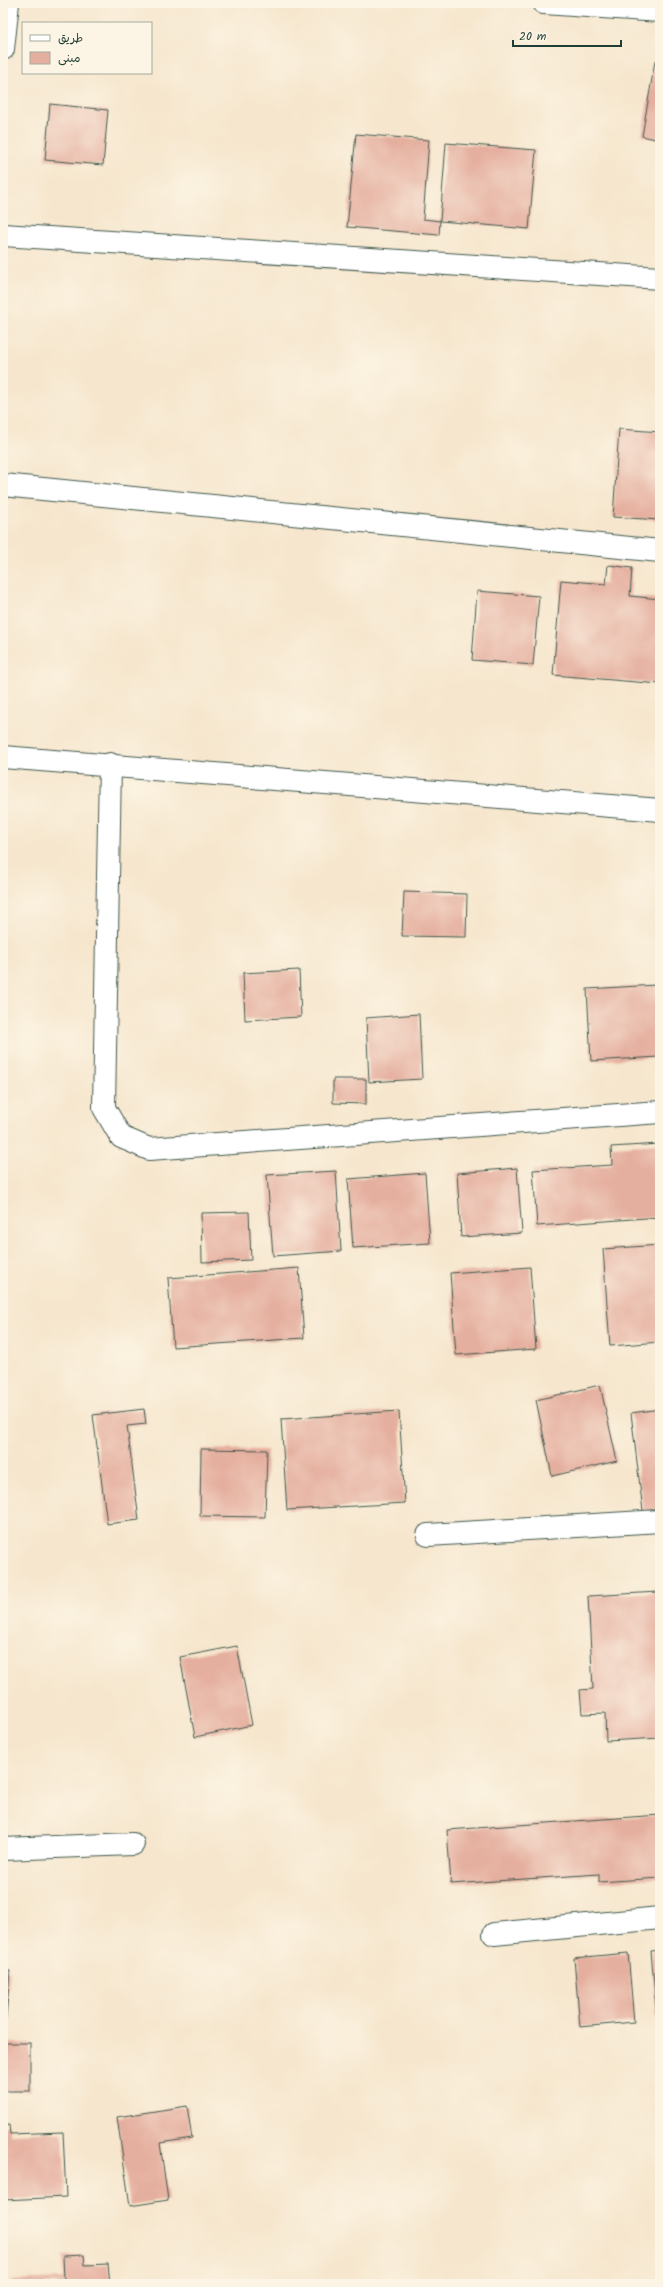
<svg xmlns="http://www.w3.org/2000/svg" width="663" height="2287" font-family="Kalam,'Playpen Sans Arabic',sans-serif">
	<rect width="100%" height="100%" fill="#fcf5e5"/>
	<filter id="ink" filterUnits="userSpaceOnUse"><feTurbulence type="fractalNoise" baseFrequency=".025" numOctaves="2"/><feDisplacementMap in="SourceGraphic" scale="8" xChannelSelector="R" yChannelSelector="G"/><feConvolveMatrix kernelMatrix="1 2 1 2 8 2 1 2 1" color-interpolation-filters="sRGB"/></filter>
	<filter id="wash" filterUnits="userSpaceOnUse"><feTurbulence type="fractalNoise" baseFrequency=".012" numOctaves="4" result="noise"/><feDisplacementMap in="SourceGraphic" scale="16" xChannelSelector="R" yChannelSelector="G"/><feGaussianBlur stdDeviation="0.9" result="paint"/><feColorMatrix in="noise" values="0 0 0 0 0 0 0 0 0 0 0 0 0 0 0 0 0 1.4 0 .05"/><feComposite in="paint" operator="in"/></filter>
	<g filter="url(#wash)">
		<rect width="100%" height="100%" fill="#f6e6cd"/>
		<g id="blocks">
			<!-- building -->
			<g fill="#e5af9f">
				<polygon points="655,61 660,62 660,140 642,136"/>
				<polygon points="50,104 108,110 103,165 45,160"/>
				<polygon points="356,134 429,140 423,219 440,221 439,235 347,227"/>
				<polygon points="446,143 536,150 529,229 440,221"/>
				<polygon points="619,429 660,432 660,520 613,517"/>
				<polygon points="608,565 632,568 630,596 660,599 660,684 553,675 561,580 606,584"/>
				<polygon points="477,591 539,596 533,665 472,660"/>
				<polygon points="404,892 467,894 466,937 402,936"/>
				<polygon points="299,970 301,1017 245,1020 243,973"/>
				<polygon points="656,985 659,1057 591,1061 587,989"/>
				<polygon points="419,1014 422,1079 369,1082 366,1018"/>
				<polygon points="333,1079 366,1079 366,1104 333,1103"/>
				<polygon points="660,1144 660,1217 537,1226 533,1170 612,1165 611,1147"/>
				<polygon points="517,1168 522,1233 461,1237 457,1173"/>
				<polygon points="336,1171 341,1251 273,1256 267,1175"/>
				<polygon points="425,1173 430,1243 353,1248 348,1179"/>
				<polygon points="249,1212 251,1260 202,1262 201,1213"/>
				<polygon points="660,1245 660,1342 610,1346 603,1249"/>
				<polygon points="530,1267 536,1349 456,1355 450,1273"/>
				<polygon points="299,1268 304,1338 173,1347 168,1278"/>
				<polygon points="600,1385 617,1461 552,1476 536,1400"/>
				<polygon points="144,1409 146,1424 127,1426 139,1520 107,1524 93,1415"/>
				<polygon points="660,1409 660,1509 643,1511 631,1413"/>
				<polygon points="399,1411 405,1503 287,1510 281,1419"/>
				<polygon points="201,1449 267,1450 265,1517 200,1516"/>
				<polygon points="658,1592 658,1599 660,1598 660,1738 606,1741 605,1713 582,1714 580,1690 593,1689 588,1596"/>
				<polygon points="237,1646 252,1725 195,1737 180,1657"/>
				<polygon points="660,1815 660,1878 599,1882 599,1874 451,1884 447,1830"/>
				<polygon points="660,1950 660,2017 657,2018 651,1951"/>
				<polygon points="628,1953 634,2022 580,2027 574,1958"/>
				<polygon points="3,1970 10,1971 6,2018 3,2018"/>
				<rect x="3" y="2043" width="27" height="48"/>
				<polygon points="187,2106 192,2138 160,2143 168,2200 130,2206 117,2117"/>
				<polygon points="9,2125 10,2134 63,2132 66,2197 3,2200 3,2126"/>
				<polygon points="84,2255 85,2265 108,2264 110,2284 12,2284 12,2281 64,2279 63,2256"/>
			</g>
		</g>
	</g>
	<g filter="url(#ink)">
		<use href="#blocks" fill-opacity="0" stroke="#3f564b" stroke-width="1"/>
		<g fill="none" stroke-linecap="round" stroke-linejoin="round">
			<!-- minor casing -->
			<g stroke="#3f564b" stroke-width="24">
				<g id="minor">
					<polyline points="544,3 660,11"/>
					<polyline points="3,49 8,3"/>
					<polyline points="3,235 660,278"/>
					<polyline points="3,485 660,551"/>
					<polyline points="3,757 660,810"/>
					<polyline points="110,764 104,1108 121,1137 149,1149 660,1112"/>
					<polyline points="428,1535 660,1521"/>
					<polyline points="3,1849 133,1844"/>
					<polyline points="494,1934 660,1918"/>
				</g>
			</g>
			<!-- minor -->
			<use href="#minor" stroke="#fff" stroke-width="22"/>
		</g>
	</g>
	<!-- margin -->
	<rect width="663" height="2287" fill="none" stroke="#fcf5e5" stroke-width="16"/>
	<!-- legend -->
	<rect x="22" y="22" width="130" height="52" fill="#fcf5e5" stroke="#a4ab9e"/>
	<rect x="30" y="35" width="20" height="6" fill="#ffffff" stroke="#a4ab9e"/>
	<text x="58" y="42" font-size="12" fill="#1f3d34">طريق</text>
	<rect x="30" y="52" width="20" height="12" fill="#e5af9f" stroke="#a4ab9e"/>
	<text x="58" y="62" font-size="12" fill="#1f3d34">مبنى</text>
	<!-- scale -->
	<path d="M513 40v6h108v-6" fill="none" stroke="#1f3d34" stroke-width="2"/>
	<text x="519" y="40" font-size="12" fill="#1f3d34" stroke="#fcf5e5" stroke-width="3" paint-order="stroke">20 m</text>
</svg>
